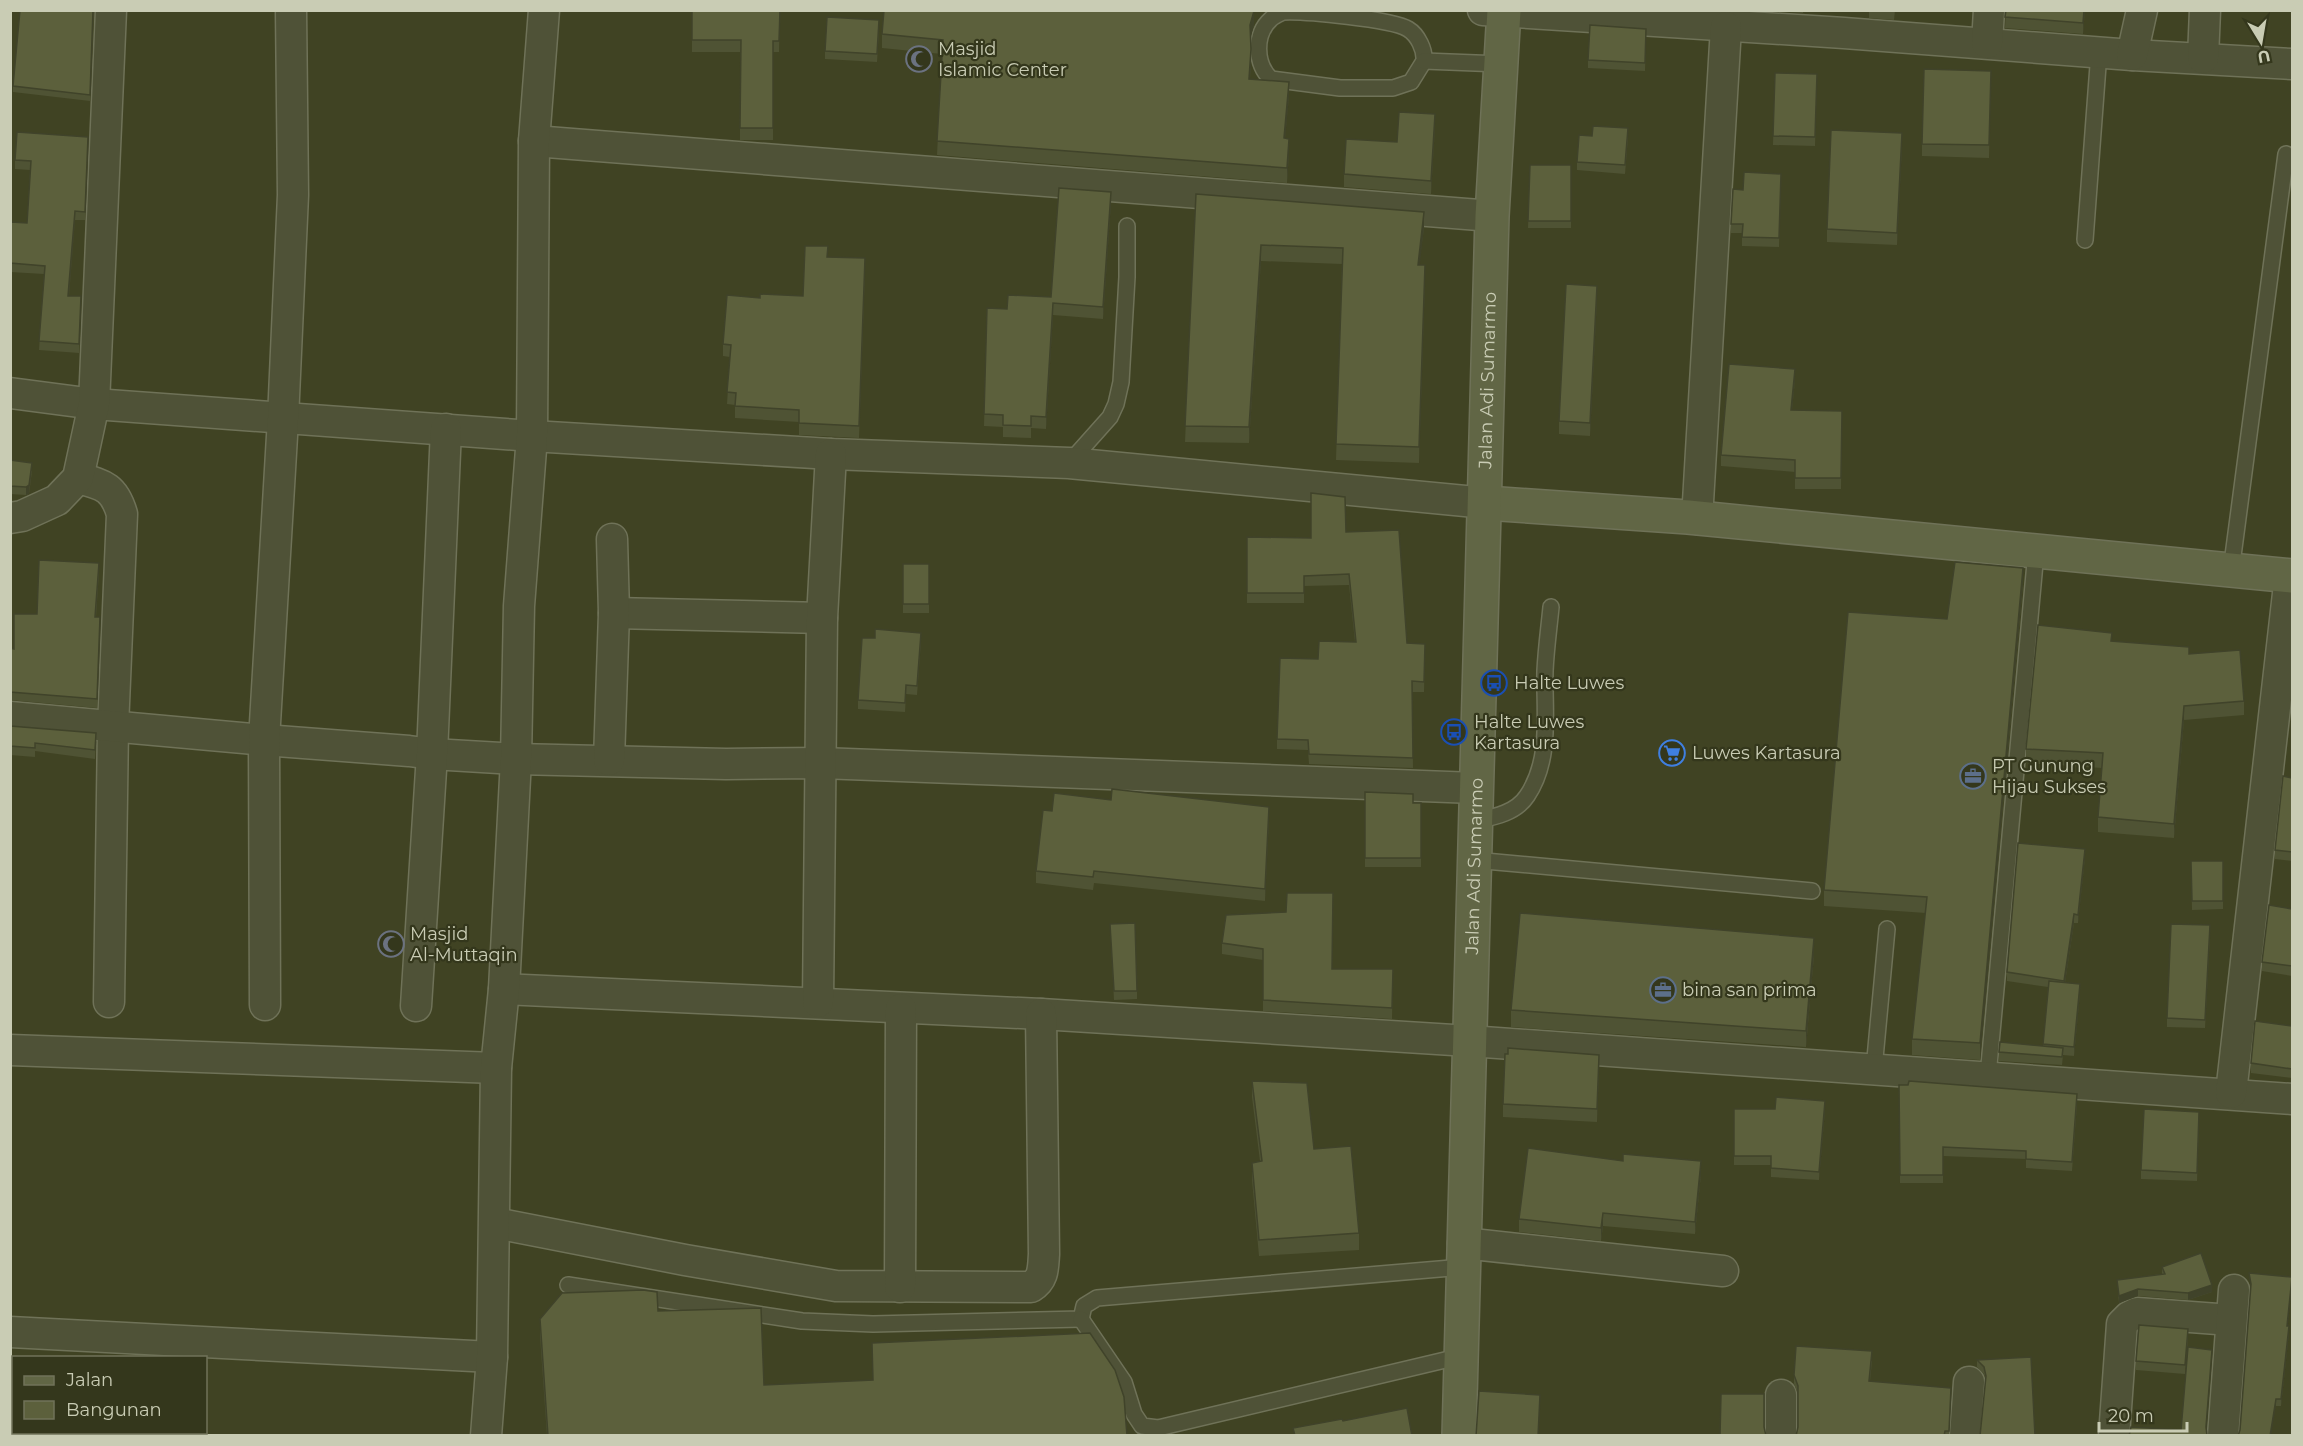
<svg xmlns="http://www.w3.org/2000/svg" width="2303" height="1446" font-family="Montserrat,sans-serif">
	<rect width="100%" height="100%" fill="#404323"/>
	<g fill="none" stroke-linecap="round" stroke-linejoin="round">
		<!-- lane casing -->
		<g stroke="#6f7258" stroke-width="18">
			<g id="lane">
				<path d="M 1283,12 C 1304,11 1392,19 1408,29 C 1418,35 1425,50 1424,61 L 1411,82 L 1393,88 L 1340,88 L 1271,79 C 1255,64 1254,34 1271,19 C 1274,16 1279,14 1283,12 Z"/>
				<polyline points="1424,61 1501,64"/>
				<polyline points="2085,240 2099,52"/>
				<polyline points="1069,463 1110,417 1116,404 1121,382 1127,277 1127,226"/>
				<polyline points="2231,571 2286,154"/>
				<path d="M 1475,821 C 1494,817 1516,813 1527,796 C 1552,759 1544,712 1545,671 C 1546,649 1549,628 1551,607"/>
				<polyline points="1474,860 1812,891"/>
				<polyline points="1874,1069 1887,929"/>
				<polyline points="1988,1076 2036,552"/>
				<polyline points="568,1285 802,1321 873,1324 1081,1319 1084,1306 1097,1298 1463,1267"/>
				<polyline points="1081,1319 1124,1382 1134,1414 1142,1426 1158,1428 1462,1356"/>
			</g>
		</g>
		<!-- street casing -->
		<g stroke="#6f7258" stroke-width="33">
			<g id="street">
				<polyline points="1483,10 1844,33 2132,55 2292,64"/>
				<polyline points="1987,43 1989,10"/>
				<polyline points="2132,55 2142,10"/>
				<polyline points="2203,58 2205,10"/>
				<polyline points="534,141 1492,216"/>
				<polyline points="10,393 94,404 532,436 831,454 1069,463 1486,503"/>
				<path d="M 78,478 C 104,485 114,487 122,514 L 113,727 L 109,1002"/>
				<polyline points="10,518 22,516 57,500 78,478 94,404 111,10"/>
				<polyline points="1697,519 1726,27"/>
				<polyline points="614,613 822,618"/>
				<polyline points="10,717 264,740 409,751 432,754 516,759 726,764 821,763 1475,788"/>
				<polyline points="609,760 614,613 612,539"/>
				<polyline points="504,989 1041,1014 1469,1041 2292,1099"/>
				<polyline points="818,1002 822,618 831,454"/>
				<polyline points="265,1005 264,740 283,419 293,195 291,10"/>
				<polyline points="416,1006 432,754 446,429"/>
				<polyline points="10,1050 496,1068"/>
				<polyline points="2231,1093 2290,576"/>
				<path d="M 495,1223 L 685,1260 L 836,1286 L 1031,1287 C 1044,1279 1043,1268 1044,1254 L 1041,1014"/>
				<polyline points="1463,1243 1723,1271"/>
				<polyline points="900,1287 901,1009"/>
				<polyline points="10,1332 492,1357"/>
				<polyline points="486,1436 492,1357 496,1068 504,989 516,759 519,606 532,436 534,141 544,10"/>
				<polyline points="1781,1436 1781,1395"/>
				<polyline points="1965,1436 1969,1382"/>
				<polyline points="2114,1436 2122,1324 2129,1317 2137,1313 2231,1320"/>
				<polyline points="2223,1436 2234,1290"/>
			</g>
		</g>
		<!-- secondary casing -->
		<g stroke="#6f7258" stroke-width="36">
			<g id="secondary">
				<polyline points="1486,503 1688,517 2292,576"/>
				<path id="s1" d="M 1459,1436 L 1492,216 L 1504,10"/>
			</g>
		</g>
		<!-- lane -->
		<use href="#lane" stroke="#4f5237" stroke-width="15"/>
		<!-- street -->
		<use href="#street" stroke="#4f5237" stroke-width="30"/>
		<!-- secondary -->
		<use href="#secondary" stroke="#616645" stroke-width="33"/>
	</g>
	<!-- wall -->
	<g fill="#4f5334">
		<polygon points="94,10 90,101 13,92 13,86"/>
		<polygon points="692,10 780,10 779,52 773,52 773,140 740,140 740,52 692,52"/>
		<polygon points="1762,10 1803,10 1803,13"/>
		<polygon points="1869,10 1895,10 1894,20 1869,18"/>
		<polygon points="2006,10 2085,10 2083,34 2005,28"/>
		<polygon points="1254,25 1250,37 1251,64 1250,79 1289,96 1285,138 1289,153 1287,183 937,155 942,54 882,48 882,34"/>
		<polygon points="879,29 877,62 825,59 825,51"/>
		<polygon points="1646,38 1645,71 1588,68 1588,60"/>
		<polygon points="1991,71 1989,158 1922,156 1922,144"/>
		<polygon points="1775,73 1817,74 1815,146 1773,145"/>
		<polygon points="1435,127 1431,194 1344,187 1344,174 1397,142"/>
		<polygon points="1592,136 1628,137 1625,174 1577,170 1577,162"/>
		<polygon points="88,146 85,220 75,220 69,296 81,296 79,353 39,350 44,274 10,272 10,227 27,223 30,170 15,169 15,160"/>
		<polygon points="1902,146 1897,245 1827,242 1827,229"/>
		<polygon points="1530,165 1571,165 1571,228 1528,228"/>
		<polygon points="1781,174 1779,247 1742,246 1742,233 1731,233 1731,224 1743,190"/>
		<polygon points="1196,194 1424,228 1419,265 1425,281 1419,463 1336,460 1342,264 1261,261 1249,443 1185,442"/>
		<polygon points="1111,203 1103,319 1053,315 1046,429 1031,428 1031,438 1003,437 1003,427 984,426 987,308 1007,309 1051,297"/>
		<polygon points="828,257 865,270 859,438 799,435 799,422 735,418 735,405 727,404 730,357 723,356 723,344 760,298 803,296"/>
		<polygon points="1597,298 1590,436 1559,434 1559,421"/>
		<polygon points="1795,380 1792,410 1842,411 1841,489 1795,489 1795,472 1721,466 1721,455"/>
		<polygon points="10,460 32,471 29,494 26,495 10,494"/>
		<polygon points="1346,532 1407,643 1425,644 1424,692 1412,692 1413,768 1309,764 1308,750 1277,749 1277,739 1318,659 1355,642 1349,585 1304,586 1304,603 1247,603 1247,537 1311,538"/>
		<rect x="903" y="564" width="26" height="49"/>
		<polygon points="99,572 96,617 100,625 97,708 10,700 10,648 14,649 37,614"/>
		<polygon points="2023,584 1980,1060 1912,1055 1912,1039 1926,913 1824,906 1824,890 1947,619"/>
		<polygon points="921,641 917,695 906,694 905,712 858,709 858,700"/>
		<polygon points="2112,641 2189,654 2244,701 2244,715 2184,720 2174,838 2098,832 2098,817 2102,768 2026,763 2026,749"/>
		<polygon points="10,726 96,733 95,759 35,751 35,757 10,755"/>
		<polygon points="2292,778 2292,861 2275,859 2275,850"/>
		<polygon points="1365,792 1413,803 1421,803 1421,867 1365,867"/>
		<polygon points="1052,811 1269,819 1265,901 1094,883 1093,890 1036,883 1036,871"/>
		<polygon points="2085,858 2078,923 2074,923 2065,983 2080,993 2074,1056 2063,1055 2062,1065 1999,1061 1999,1052 2043,1046 2048,987 2007,981 2007,972"/>
		<polygon points="2191,861 2223,861 2223,909 2192,910"/>
		<polygon points="2292,909 2292,976 2262,971 2262,962"/>
		<polygon points="1226,915 1332,969 1393,969 1392,1019 1263,1011 1263,960 1222,954 1222,943"/>
		<polygon points="1110,924 1137,991 1137,999 1114,1000"/>
		<polygon points="2210,934 2205,1028 2167,1027 2167,1018"/>
		<polygon points="1814,955 1806,1047 1511,1027 1511,1010"/>
		<polygon points="2292,1026 2292,1078 2251,1073 2251,1063"/>
		<polygon points="1599,1067 1597,1122 1503,1117 1503,1104"/>
		<polygon points="1252,1081 1314,1149 1359,1233 1359,1250 1259,1256 1252,1180 1252,1163 1260,1161 1252,1097"/>
		<polygon points="1899,1085 2077,1103 2072,1171 2026,1168 2026,1159 1943,1156 1943,1183 1900,1183"/>
		<polygon points="1734,1109 1825,1110 1819,1180 1771,1177 1771,1165 1734,1165"/>
		<polygon points="2199,1121 2197,1181 2141,1179 2141,1170"/>
		<polygon points="1623,1161 1701,1174 1695,1234 1603,1226 1601,1241 1519,1232 1519,1219"/>
		<polygon points="2162,1267 2212,1292 2188,1300 2138,1296 2119,1303 2117,1280 2162,1274"/>
		<polygon points="2249,1273 2292,1285 2287,1326 2289,1333 2281,1406 2276,1406 2240,1430 2251,1289"/>
		<polygon points="658,1311 764,1385 873,1380 872,1343 1127,1436 547,1436 540,1336 540,1319"/>
		<polygon points="2188,1337 2185,1374 2136,1370 2136,1361"/>
		<polygon points="2031,1357 1986,1381 1984,1374 1977,1367 1977,1360"/>
		<polygon points="1872,1361 1870,1381 1951,1397 1949,1436 1796,1436 1798,1427 1798,1395 1794,1384 1794,1375"/>
	</g>
	<!-- shaded-wall -->
	<g fill="#40432a">
		<polygon points="2084,10 2085,10 2083,34 2083,23"/>
		<polygon points="1254,11 1254,25 1250,40 1250,25"/>
		<polygon points="1251,49 1251,64 1249,93 1249,79"/>
		<polygon points="1289,82 1289,96 1284,153 1284,138"/>
		<polygon points="1435,114 1435,127 1431,194 1431,181"/>
		<polygon points="1902,133 1902,146 1897,245 1897,233"/>
		<polygon points="1289,139 1289,153 1287,183 1287,168"/>
		<polygon points="1111,192 1111,203 1103,319 1103,307"/>
		<polygon points="75,211 75,220 68,304 68,296"/>
		<polygon points="1424,212 1424,228 1418,281 1418,265"/>
		<polygon points="1261,245 1261,261 1249,443 1249,427"/>
		<polygon points="1425,265 1425,281 1419,463 1419,447"/>
		<polygon points="1597,286 1597,298 1590,436 1590,423"/>
		<polygon points="1053,303 1053,315 1046,429 1046,417"/>
		<polygon points="1795,369 1795,380 1791,421 1791,410"/>
		<polygon points="32,463 29,494 26,495 26,487"/>
		<polygon points="2023,568 2023,584 1980,1060 1980,1043"/>
		<polygon points="2184,706 2184,720 2174,838 2174,824"/>
		<polygon points="1269,807 1269,819 1265,901 1265,889"/>
		<polygon points="2085,849 2085,858 2078,923 2078,915"/>
		<polygon points="2074,914 2074,923 2064,989 2064,981"/>
		<polygon points="1814,938 1814,955 1806,1047 1806,1031"/>
		<polygon points="2080,984 2080,993 2074,1056 2074,1047"/>
		<polygon points="1599,1055 1599,1067 1597,1122 1597,1109"/>
		<polygon points="1825,1101 1825,1110 1819,1180 1819,1172"/>
		<polygon points="1701,1161 1701,1174 1695,1234 1695,1222"/>
		<polygon points="1603,1213 1603,1226 1601,1241 1601,1228"/>
		<polygon points="2292,1277 2292,1285 2287,1333 2287,1326"/>
		<polygon points="2212,1285 2212,1292 2188,1300 2188,1293"/>
		<polygon points="2138,1289 2138,1296 2119,1303 2119,1296"/>
		<polygon points="2289,1326 2289,1333 2281,1406 2281,1399"/>
		<polygon points="1540,1395 1540,1411 1539,1436 1538,1436"/>
		<polygon points="2276,1399 2276,1406 2271,1436 2270,1436"/>
	</g>
	<!-- building -->
	<g fill="#5c603c" stroke="#40432a" stroke-width="1.5">
		<polygon points="20,10 93,10 90,95 13,86"/>
		<polygon points="692,10 780,10 779,41 773,41 773,128 740,128 741,40 692,40"/>
		<polygon points="884,10 1254,11 1250,25 1251,49 1249,79 1289,82 1284,138 1289,139 1287,168 937,141 943,40 882,34"/>
		<polygon points="2006,10 2084,10 2083,23 2005,17"/>
		<polygon points="827,17 879,20 877,54 825,51"/>
		<polygon points="1590,25 1646,29 1645,63 1588,60"/>
		<polygon points="1924,69 1991,71 1989,145 1922,144"/>
		<polygon points="1775,73 1817,74 1815,137 1773,136"/>
		<polygon points="1399,112 1435,114 1431,181 1344,174 1346,139 1397,142"/>
		<polygon points="1593,126 1628,128 1625,165 1577,162 1579,135 1592,136"/>
		<polygon points="1831,130 1902,133 1897,233 1827,229"/>
		<polygon points="17,132 88,137 85,212 75,211 68,296 81,296 79,344 39,341 45,266 10,263 11,222 27,223 31,161 15,160"/>
		<polygon points="1530,165 1571,165 1571,221 1528,221"/>
		<polygon points="1744,172 1781,174 1779,238 1742,237 1743,224 1731,224 1733,189 1743,190"/>
		<polygon points="1059,188 1111,192 1103,307 1053,303 1046,417 1031,416 1031,426 1003,425 1003,415 984,414 987,308 1007,309 1008,295 1051,297"/>
		<polygon points="1196,194 1424,212 1418,265 1425,265 1419,447 1336,444 1343,248 1261,245 1249,427 1185,426"/>
		<polygon points="805,246 828,246 827,257 865,258 859,426 799,423 799,410 735,406 736,393 727,392 731,345 723,344 727,295 760,298 760,294 803,296"/>
		<polygon points="1566,284 1597,286 1590,423 1559,421"/>
		<polygon points="1729,364 1795,369 1791,410 1842,411 1841,478 1795,478 1795,460 1721,455"/>
		<polygon points="10,460 32,463 29,485 26,487 10,486"/>
		<polygon points="1311,493 1345,497 1346,532 1399,530 1407,643 1425,644 1424,682 1412,681 1413,758 1309,754 1308,740 1277,739 1280,658 1318,659 1319,641 1356,642 1349,574 1304,576 1304,593 1247,593 1247,537 1311,538"/>
		<polygon points="39,560 99,563 95,617 100,617 97,699 10,692 10,648 14,649 14,614 37,614"/>
		<polygon points="1955,562 2023,568 1980,1043 1912,1039 1927,897 1824,890 1848,612 1947,619"/>
		<rect x="903" y="564" width="26" height="40"/>
		<polygon points="2038,625 2112,633 2111,641 2189,647 2189,654 2240,650 2244,701 2184,706 2174,824 2098,817 2103,753 2026,749"/>
		<polygon points="875,629 921,633 917,686 906,685 905,703 858,700 862,638 875,638"/>
		<polygon points="10,726 96,733 95,750 35,743 35,748 10,746"/>
		<polygon points="2283,776 2292,778 2292,852 2275,850"/>
		<polygon points="1112,789 1269,807 1265,889 1094,871 1093,877 1036,871 1043,810 1052,811 1054,793 1111,800"/>
		<polygon points="1365,792 1413,794 1413,803 1421,803 1421,858 1365,858"/>
		<polygon points="2018,843 2085,849 2078,915 2074,914 2064,981 2007,972"/>
		<polygon points="2191,861 2223,861 2223,901 2192,901"/>
		<polygon points="1287,893 1333,893 1332,969 1393,969 1392,1008 1263,1000 1263,949 1222,943 1226,915 1286,912"/>
		<polygon points="2269,905 2292,909 2292,966 2262,962"/>
		<polygon points="1520,913 1814,938 1806,1031 1511,1010"/>
		<polygon points="1135,923 1137,991 1114,991 1110,924"/>
		<polygon points="2171,924 2210,925 2205,1020 2167,1018"/>
		<polygon points="2049,981 2080,984 2074,1047 2043,1044"/>
		<polygon points="2255,1021 2292,1026 2292,1069 2251,1063"/>
		<polygon points="2000,1042 2063,1048 2062,1057 1999,1052"/>
		<polygon points="1508,1048 1599,1055 1597,1109 1503,1104 1505,1054 1508,1054"/>
		<polygon points="1252,1081 1307,1083 1314,1149 1351,1146 1359,1233 1259,1240 1252,1163 1262,1161"/>
		<polygon points="1909,1081 2077,1094 2072,1162 2026,1159 2026,1151 1943,1147 1943,1175 1900,1175 1899,1085 1908,1085"/>
		<polygon points="1776,1097 1825,1101 1819,1172 1771,1168 1771,1156 1734,1156 1734,1109 1775,1109"/>
		<polygon points="2144,1109 2199,1112 2197,1173 2141,1170"/>
		<polygon points="1528,1148 1623,1161 1623,1154 1701,1161 1695,1222 1603,1213 1601,1228 1519,1219"/>
		<polygon points="2201,1253 2212,1285 2188,1293 2138,1289 2119,1296 2117,1280 2165,1274 2162,1267"/>
		<polygon points="2249,1273 2292,1277 2287,1326 2289,1326 2281,1399 2276,1399 2270,1436 2238,1436 2240,1430 2251,1284"/>
		<polygon points="643,1290 657,1292 658,1311 761,1308 764,1385 873,1380 872,1343 1090,1333 1115,1370 1124,1397 1127,1436 548,1436 540,1319 562,1293"/>
		<polygon points="2139,1325 2188,1329 2185,1365 2136,1361"/>
		<polygon points="1796,1346 1872,1351 1869,1381 1951,1388 1949,1431 1945,1431 1944,1436 1796,1436 1798,1427 1798,1386 1794,1375"/>
		<polygon points="2188,1347 2212,1350 2206,1427 2207,1436 2129,1436 2131,1427 2181,1430"/>
		<polygon points="2031,1357 2035,1436 1980,1436 1986,1376 1984,1367 1977,1360"/>
		<polygon points="1479,1391 1540,1395 1538,1436 1476,1436"/>
		<polygon points="1721,1394 1764,1394 1764,1427 1766,1436 1720,1436"/>
		<polygon points="1407,1408 1412,1436 1295,1436 1293,1428 1342,1419 1343,1421"/>
	</g>
	<!-- icons -->
	<defs>
		<g id="mosque-ring" transform="scale(1.35)"><circle r="9.5" fill="#34371c" stroke="#6b7280" stroke-width="1.5"/><path d="M3.5-4.9A6 6 0 1 0 3.5 4.9A5 5 0 1 1 3.5-4.9Z" fill="#6b7280"/></g>
		<g id="bus-ring" transform="scale(1.35)"><circle r="9.5" fill="#34371c" stroke="#1a4fb4" stroke-width="1.5"/><path d="M-5-6H5V4H4V6H2V4H-2V6H-4V4H-5ZM-3.5-4V0h7V-4ZM-3.5 1.2v1.5H-2V1.2ZM2 1.2v1.5H3.5V1.2Z" fill="#1a4fb4"/></g>
		<g id="supermarket-ring" transform="scale(1.35)"><circle r="9.5" fill="#34371c" stroke="#3f7fe0" stroke-width="1.5"/><path d="M-6-5.5h2.5l.6 2H6L4.5 2H-2.5L-4.4-4H-6ZM-1.5 3.2a1.3 1.3 0 1 0 .1 0ZM3 3.2a1.3 1.3 0 1 0 .1 0Z" fill="#3f7fe0"/></g>
		<g id="office-ring" transform="scale(1.35)"><circle r="9.5" fill="#34371c" stroke="#5c6f8a" stroke-width="1.5"/><path d="M-6-3h4V-5.5h4V-3h4V5H-6ZM-1-4.5V-3h2v-1.5ZM-6 0V1H6V0Z" fill="#5c6f8a"/></g>
	</defs>
	<g fill-rule="evenodd">
		<use href="#mosque-ring" x="919" y="59"/>
		<use href="#bus-ring" x="1494" y="683"/>
		<use href="#bus-ring" x="1454" y="732"/>
		<use href="#supermarket-ring" x="1672" y="753"/>
		<use href="#office-ring" x="1973" y="776"/>
		<use href="#mosque-ring" x="391" y="944"/>
		<use href="#office-ring" x="1663" y="990"/>
	</g>
	<g text-anchor="middle" stroke-width="4.5" stroke-linejoin="round" paint-order="stroke">
		<!-- poi labels -->
		<g font-size="18" fill="#c9ccb4" stroke="#34371c" text-anchor="start">
			<text x="938" y="55">Masjid<tspan x="938" dy="21">Islamic Center</tspan></text>
			<text x="1514" y="689">Halte Luwes</text>
			<text x="1474" y="728">Halte Luwes<tspan x="1474" dy="21">Kartasura</tspan></text>
			<text x="1692" y="759">Luwes Kartasura</text>
			<text x="1992" y="772">PT Gunung<tspan x="1992" dy="21">Hijau Sukses</tspan></text>
			<text x="410" y="940">Masjid<tspan x="410" dy="21">Al-Muttaqin</tspan></text>
			<text x="1682" y="996">bina san prima</text>
		</g>
		<!-- street labels -->
		<g font-size="18" fill="#c9ccb4" stroke="#34371c">
			<text dy="6" stroke="none"><textPath href="#s1" startOffset="1056">Jalan Adi Sumarmo</textPath></text>
			<text dy="6" stroke="none"><textPath href="#s1" startOffset="570">Jalan Adi Sumarmo</textPath></text>
		</g>
	</g>
	<!-- border -->
	<rect width="2303" height="1446" fill="none" stroke="#c9ccb4" stroke-width="24"/>
	<!-- legend -->
	<rect x="12" y="1356" width="195" height="78" fill="#34371c" stroke="#707359" stroke-width="1.5"/>
	<rect x="24" y="1376" width="30" height="9" fill="#616645" stroke="#707359" stroke-width="1.5"/>
	<text x="66" y="1386" font-size="18" fill="#c9ccb4">Jalan</text>
	<rect x="24" y="1401" width="30" height="18" fill="#5c603c" stroke="#707359" stroke-width="1.5"/>
	<text x="66" y="1416" font-size="18" fill="#c9ccb4">Bangunan</text>
	<!-- north arrow -->
	<g transform="translate(2261 42) rotate(169)" stroke="#34371c" stroke-width="4.5" paint-order="stroke">
	<path d="M0-4.5L10 22L0 15L-10 22Z" fill="#c9ccb4"/>
	<text y="-9" font-size="16" font-weight="bold" text-anchor="middle" fill="#c9ccb4">U</text>
	</g>
	<!-- scale -->
	<path d="M2099 1422v9h88v-9" fill="none" stroke="#c9ccb4" stroke-width="3"/>
	<text x="2108" y="1422" font-size="18" fill="#c9ccb4" stroke="#34371c" stroke-width="4.5" paint-order="stroke">20 m</text>
</svg>
